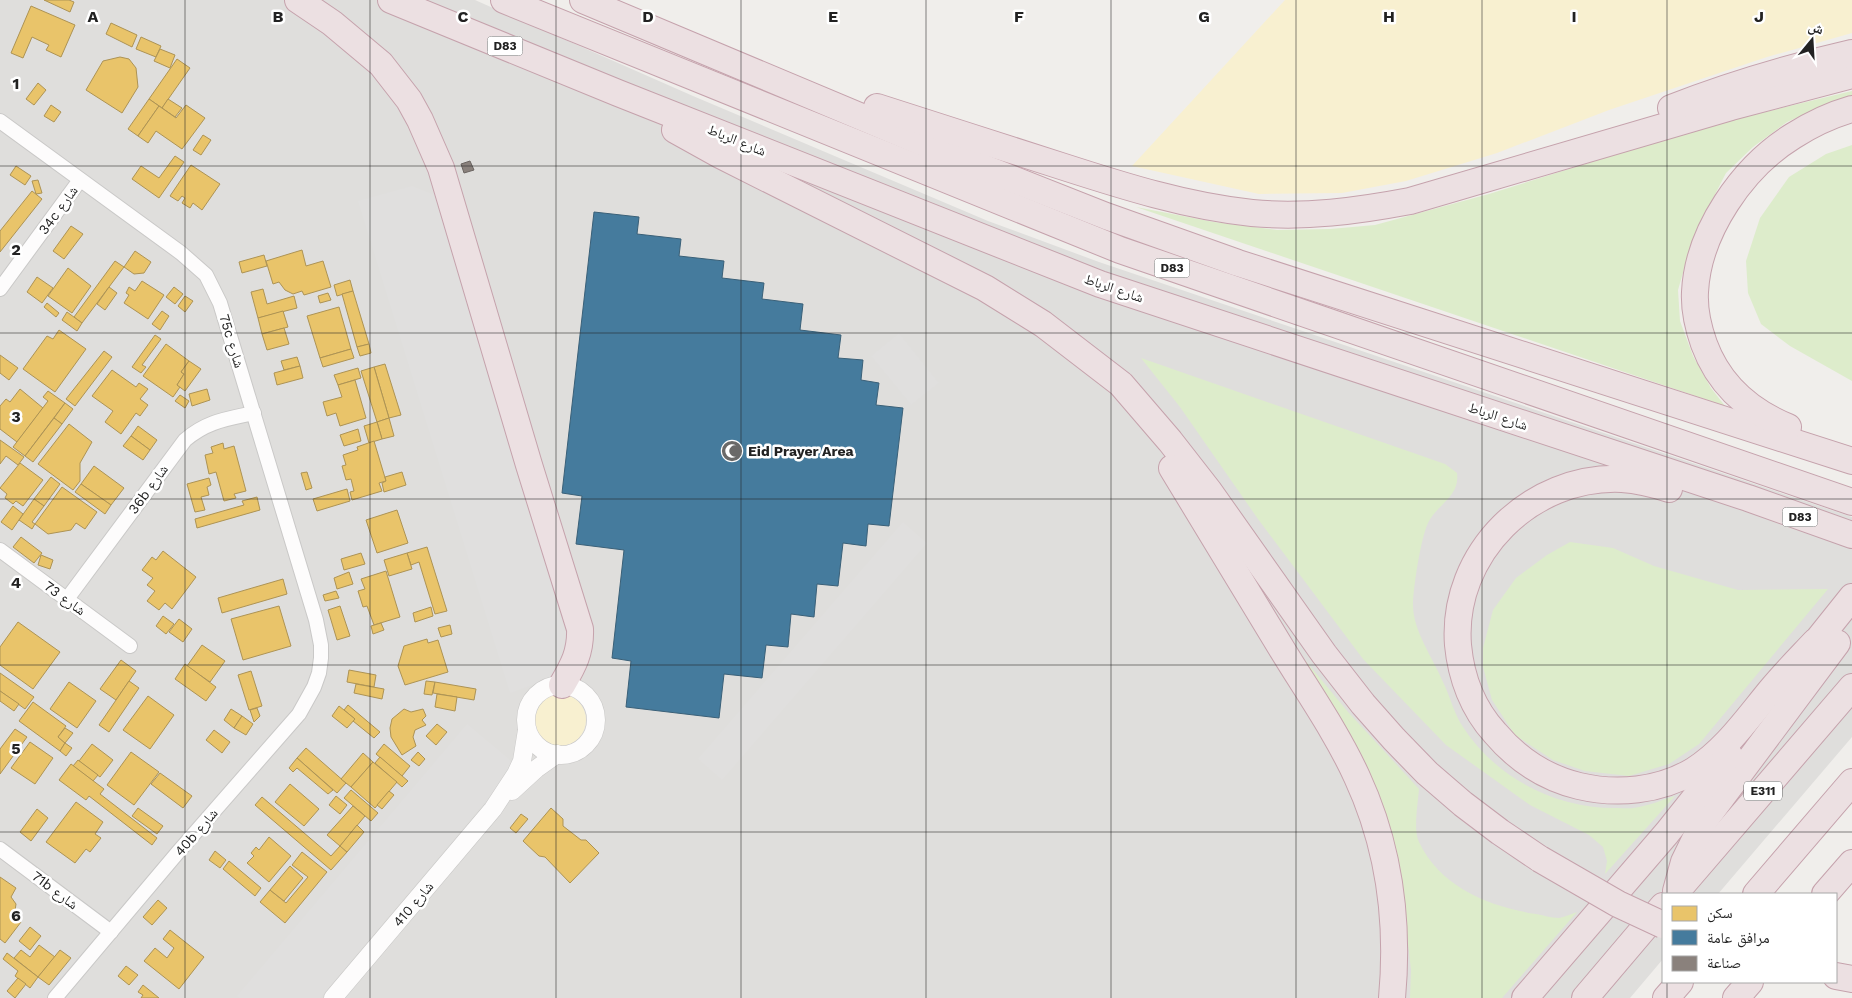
<svg xmlns="http://www.w3.org/2000/svg" width="1852" height="998" font-family="'Work Sans','Noto Naskh Arabic',sans-serif">
	<rect width="100%" height="100%" fill="#f0eeeb"/>
	<!-- residential -->
	<polygon fill="#dfdedc" points="0,0 475,0 693,96 988,221 1099,262 1852,517 1852,737 1718,894 1663,894 1663,959 1630,998 0,998"/>
	<!-- grass -->
	<g fill="#ddeccb">
		<polygon points="1852,91 1852,98 1819,108 1787,122 1753,147 1726,173 1705,214 1688,255 1678,290 1680,321 1693,356 1711,388 1725,406 1136,207 1214,222 1277,230 1330,229 1375,225 1489,194 1707,126"/>
		<polygon points="1852,145 1852,381 1790,346 1761,324 1748,293 1746,261 1760,218 1789,177 1826,154"/>
		<path d="M 1141,358 L 1445,464 L 1457,473 C 1460,497 1437,504 1428,523 C 1421,537 1413,589 1413,605 C 1413,631 1433,658 1443,682 C 1450,696 1454,714 1463,727 C 1496,778 1556,809 1617,808 C 1624,808 1632,809 1639,807 C 1651,805 1664,799 1675,796 L 1605,874 L 1607,861 L 1603,847 L 1589,835 L 1530,805 L 1446,745 L 1363,659 L 1258,519 L 1180,407 Z"/>
		<polygon points="1570,542 1613,548 1654,566 1738,590 1828,589 1699,744 1669,764 1629,776 1585,771 1553,760 1515,735 1492,700 1483,667 1483,648 1493,610 1516,578 1547,555"/>
		<path d="M 1281,631 L 1348,712 L 1419,789 C 1418,803 1413,830 1419,842 C 1440,887 1490,907 1536,914 C 1543,915 1551,918 1559,918 C 1564,917 1571,914 1577,912 L 1502,998 L 1410,998 L 1411,970 L 1404,908 L 1388,821 L 1367,773 Z"/>
	</g>
	<!-- sand -->
	<g fill="#f8f0d0">
		<polygon points="1285,0 1852,0 1852,33 1767,57 1609,110 1497,153 1406,181 1342,193 1259,194 1132,166"/>
		<circle cx="560" cy="720" r="26"/>
	</g>
	<!-- parking -->
	<g fill="#e0dfde">
		<polygon points="412,186 442,198 576,642 566,673 510,693 358,201"/>
		<polygon points="899,333 939,383 911,405 871,356"/>
		<polygon points="903,522 927,543 722,780 698,759"/>
		<polygon points="467,724 516,765 320,998 240,998 237,996"/>
	</g>
	<!-- homes -->
	<g fill="#e9c46a" stroke="#ad9354">
		<polygon points="44,0 69,0 74,2 70,12"/>
		<polygon points="31,6 75,25 61,57 46,50 49,45 32,37 23,58 11,53"/>
		<polygon points="111,23 137,35 132,47 106,34"/>
		<polygon points="141,37 161,46 156,57 136,49"/>
		<polygon points="160,49 175,55 170,68 154,61"/>
		<polygon points="120,57 129,59 136,68 138,87 122,113 86,90 103,61"/>
		<polygon points="177,59 190,68 162,108 149,99"/>
		<polygon points="38,83 46,90 34,105 26,99"/>
		<polygon points="149,99 159,106 138,136 128,129"/>
		<polygon points="168,99 182,108 175,117 162,108"/>
		<polygon points="51,105 61,112 54,122 44,116"/>
		<polygon points="186,105 205,118 182,149 156,131 148,143 138,136 159,106 176,118"/>
		<polygon points="203,135 211,140 201,155 193,150"/>
		<polygon points="175,156 184,162 159,198 132,179 141,166 159,178"/>
		<polygon points="191,165 220,184 202,210 193,203 190,208 182,203 185,198 182,196 178,201 170,196"/>
		<polygon points="16,166 31,176 25,185 10,175"/>
		<polygon points="38,180 42,193 36,194 32,181"/>
		<polygon points="32,191 42,199 0,252 0,231"/>
		<polygon points="71,226 83,234 64,259 53,251"/>
		<polygon points="302,250 306,266 323,261 331,287 304,295 302,291 293,294 285,290 279,282 273,284 266,261"/>
		<polygon points="135,251 151,262 144,273 134,274 124,267"/>
		<polygon points="264,255 267,266 242,273 239,262"/>
		<polygon points="115,261 124,267 82,323 74,317"/>
		<polygon points="68,268 91,286 72,313 48,296"/>
		<polygon points="37,277 53,288 42,303 27,292"/>
		<polygon points="350,280 353,291 337,296 334,285"/>
		<polygon points="142,281 164,295 148,319 124,303 129,295 126,293 129,287 135,291"/>
		<polygon points="109,287 117,293 105,310 97,304"/>
		<polygon points="174,287 183,294 175,304 166,297"/>
		<polygon points="263,289 267,304 294,296 297,308 258,318 251,292"/>
		<polygon points="353,291 369,344 357,347 342,294"/>
		<polygon points="328,293 331,300 320,303 318,296"/>
		<polygon points="185,296 193,301 185,312 178,306"/>
		<polygon points="47,303 59,313 56,317 44,307"/>
		<polygon points="339,307 351,349 320,358 307,316"/>
		<polygon points="162,311 169,316 160,330 152,324"/>
		<polygon points="283,311 288,327 262,334 258,318"/>
		<polygon points="67,312 82,323 77,331 62,320"/>
		<polygon points="284,328 289,344 267,350 262,334"/>
		<polygon points="59,330 86,349 55,392 23,369 47,336 53,339"/>
		<polygon points="155,335 161,339 142,365 146,367 141,373 132,367"/>
		<polygon points="166,344 189,361 181,372 184,374 177,385 180,387 173,397 143,376"/>
		<polygon points="369,344 371,353 360,356 357,347"/>
		<polygon points="351,349 354,358 323,367 320,358"/>
		<polygon points="104,351 112,357 75,406 66,399"/>
		<polygon points="0,355 18,368 9,380 0,373"/>
		<polygon points="297,357 300,366 284,370 281,361"/>
		<polygon points="189,361 201,369 185,391 177,385 184,374 181,372"/>
		<polygon points="385,364 401,415 389,418 374,367"/>
		<polygon points="300,366 303,378 277,385 274,373"/>
		<polygon points="374,367 389,418 377,422 361,371"/>
		<polygon points="358,368 361,378 338,385 334,375"/>
		<polygon points="112,370 136,387 139,383 148,389 140,399 148,405 140,416 136,413 121,434 105,422 113,411 92,396"/>
		<polygon points="355,380 366,418 340,426 336,413 327,416 323,402 342,397 338,385"/>
		<polygon points="20,389 43,408 17,442 0,429 0,406 6,399 10,402"/>
		<polygon points="207,389 210,400 192,406 189,394"/>
		<polygon points="48,391 65,403 25,456 13,447 48,401 43,397"/>
		<polygon points="180,395 189,401 185,408 175,401"/>
		<polygon points="65,403 73,409 62,424 54,418"/>
		<polygon points="54,418 62,424 33,462 25,456"/>
		<polygon points="389,418 394,436 382,439 377,422"/>
		<polygon points="377,422 382,439 369,443 364,426"/>
		<polygon points="69,424 92,442 80,463 80,481 73,490 38,464"/>
		<polygon points="138,426 157,440 150,450 131,436"/>
		<polygon points="358,429 361,441 344,446 340,435"/>
		<polygon points="131,436 150,450 143,460 123,446"/>
		<polygon points="0,440 24,457 18,465 6,456 0,464"/>
		<polygon points="374,441 386,481 379,483 382,491 352,500 350,492 354,491 351,479 346,480 342,466 346,465 343,455 358,450 357,447"/>
		<polygon points="223,443 224,449 234,446 246,491 234,494 236,498 224,501 216,472 209,474 205,455 213,453 211,447"/>
		<polygon points="20,463 43,480 23,506 16,501 13,504 5,498 7,494 0,488"/>
		<polygon points="94,466 124,488 111,505 81,484"/>
		<polygon points="307,472 312,488 306,490 301,473"/>
		<polygon points="402,472 406,485 384,492 382,483 386,481 385,477"/>
		<polygon points="51,477 60,484 44,506 34,499"/>
		<polygon points="209,478 211,485 207,487 209,495 201,497 205,510 195,512 187,484"/>
		<polygon points="81,484 111,505 105,514 75,492"/>
		<polygon points="62,487 97,512 85,529 76,523 71,530 48,534 35,524"/>
		<polygon points="347,489 350,501 317,511 313,499"/>
		<polygon points="257,497 260,510 197,528 195,519 244,505 242,501"/>
		<polygon points="34,499 44,506 32,522 35,524 32,529 19,520"/>
		<polygon points="13,506 23,514 12,530 1,522"/>
		<polygon points="397,510 408,543 377,553 366,520"/>
		<polygon points="21,537 42,553 34,563 13,547"/>
		<polygon points="427,547 447,611 435,614 419,562 411,565 407,553"/>
		<polygon points="163,551 196,577 172,609 165,603 159,610 147,601 155,591 147,585 153,578 142,570 152,557 156,560"/>
		<polygon points="361,553 365,564 344,570 341,559"/>
		<polygon points="407,553 412,569 389,576 384,560"/>
		<polygon points="41,555 53,560 50,569 38,565"/>
		<polygon points="386,571 400,617 374,625 367,606 363,607 358,591 365,589 361,579"/>
		<polygon points="349,572 353,584 337,589 334,578"/>
		<polygon points="283,579 287,594 222,613 218,598"/>
		<polygon points="336,591 339,598 325,601 323,595"/>
		<polygon points="279,606 291,646 243,660 231,619"/>
		<polygon points="340,606 350,636 337,640 328,610"/>
		<polygon points="431,607 433,616 415,622 413,613"/>
		<polygon points="163,616 174,624 166,634 156,626"/>
		<polygon points="179,619 192,629 183,642 169,632"/>
		<polygon points="18,622 60,652 33,689 0,665 0,647"/>
		<polygon points="381,623 384,630 373,634 371,626"/>
		<polygon points="450,625 452,634 441,637 438,628"/>
		<polygon points="427,639 428,643 438,640 448,672 405,685 398,666 404,646"/>
		<polygon points="202,645 225,661 210,682 187,666"/>
		<polygon points="121,660 136,671 116,700 100,689"/>
		<polygon points="185,664 216,687 206,701 175,679"/>
		<polygon points="349,670 376,675 374,687 347,682"/>
		<polygon points="251,671 262,706 249,710 238,675"/>
		<polygon points="0,673 34,697 25,709 0,691"/>
		<polygon points="129,681 139,688 109,732 99,725"/>
		<polygon points="426,681 435,682 432,695 424,694"/>
		<polygon points="69,682 96,701 77,728 50,709"/>
		<polygon points="435,682 476,689 474,700 433,693"/>
		<polygon points="356,684 384,689 382,699 354,693"/>
		<polygon points="0,691 19,704 14,711 0,701"/>
		<polygon points="437,694 457,697 455,711 435,707"/>
		<polygon points="148,696 174,715 150,749 123,730"/>
		<polygon points="33,702 66,726 58,737 65,743 60,751 19,721"/>
		<polygon points="348,705 380,732 374,738 353,721 355,719 344,710"/>
		<polygon points="339,706 355,719 347,728 332,716"/>
		<polygon points="257,708 260,716 254,722 250,710"/>
		<polygon points="231,709 242,716 234,728 224,720"/>
		<polygon points="404,709 411,712 423,709 426,716 422,720 426,725 415,730 413,737 416,746 402,755 391,737 390,728 392,719"/>
		<polygon points="242,716 253,724 246,735 234,728"/>
		<polygon points="437,724 447,732 436,745 426,736"/>
		<polygon points="65,728 73,733 65,743 58,737"/>
		<polygon points="15,729 27,737 0,774 0,749"/>
		<polygon points="214,730 230,742 222,753 206,740"/>
		<polygon points="30,742 53,758 35,784 11,768"/>
		<polygon points="65,743 72,748 66,756 60,751"/>
		<polygon points="92,744 113,760 100,777 79,761"/>
		<polygon points="384,744 410,766 402,776 376,754"/>
		<polygon points="306,748 346,783 337,793 297,758"/>
		<polygon points="131,752 159,772 134,805 107,785"/>
		<polygon points="418,752 425,759 419,766 411,760"/>
		<polygon points="363,753 373,762 351,787 341,779"/>
		<polygon points="380,757 408,781 402,787 375,763"/>
		<polygon points="297,758 333,790 328,794 297,768 293,772 289,768"/>
		<polygon points="78,760 98,775 93,781 73,766"/>
		<polygon points="373,762 397,782 375,808 351,787"/>
		<polygon points="71,764 104,789 100,794 157,838 152,845 89,796 86,800 59,780"/>
		<polygon points="160,773 192,796 183,808 151,784"/>
		<polygon points="290,784 319,809 304,826 275,802"/>
		<polygon points="351,790 378,813 371,821 344,798"/>
		<polygon points="389,791 394,795 382,809 377,805"/>
		<polygon points="336,796 347,805 340,814 329,805"/>
		<polygon points="262,797 331,856 340,846 347,852 331,870 255,805"/>
		<polygon points="76,802 103,822 95,834 101,838 90,852 86,849 75,863 46,842"/>
		<polygon points="353,806 365,816 340,846 327,835"/>
		<polygon points="138,808 163,826 157,834 132,816"/>
		<polygon points="551,808 563,819 563,826 581,840 586,840 599,853 570,883 545,857 539,856 523,841"/>
		<polygon points="37,809 48,818 31,841 20,832"/>
		<polygon points="521,814 528,819 516,833 510,828"/>
		<polygon points="357,825 364,832 347,852 340,846"/>
		<polygon points="269,837 291,856 269,882 247,863 254,856 251,853 256,847 259,850"/>
		<polygon points="215,851 226,860 220,868 209,860"/>
		<polygon points="302,852 327,872 285,923 260,902 270,890 286,903 308,877 292,865"/>
		<polygon points="229,861 261,888 255,896 223,869"/>
		<polygon points="290,866 303,878 284,901 270,890"/>
		<polygon points="0,877 16,888 11,897 16,904 14,917 21,922 5,943 0,939"/>
		<polygon points="158,900 167,908 152,925 143,917"/>
		<polygon points="30,927 41,936 30,950 19,941"/>
		<polygon points="170,930 204,957 179,989 144,961 155,948 167,958 174,948 163,939"/>
		<polygon points="39,945 55,957 38,977 14,958 21,950 30,957"/>
		<polygon points="60,950 71,958 49,985 38,977"/>
		<polygon points="7,953 38,977 30,988 15,976 18,971 3,959"/>
		<polygon points="126,966 138,975 129,985 118,976"/>
		<polygon points="18,978 26,984 15,998 7,991"/>
		<polygon points="143,985 159,998 141,998 143,995 138,992"/>
	</g>
	<!-- public -->
	<polygon fill="#457b9d" stroke="#3a6078" points="594,212 639,217 637,234 681,239 679,256 724,261 722,278 764,283 762,299 803,304 800,330 841,335 838,358 863,360 861,380 879,383 876,405 903,408 889,526 868,524 866,546 843,543 838,586 817,584 814,617 791,614 788,647 766,645 762,678 724,674 719,718 626,707 631,661 612,658 624,550 576,544 582,496 562,493"/>
	<!-- industry -->
	<polygon fill="#8a817c" stroke="#6b6461" points="470,161 474,170 464,173 461,164"/>
	<g fill="none" stroke-linecap="round" stroke-linejoin="round">
		<!-- minor casing -->
		<g stroke="#c9c8c7" stroke-width="16">
			<g id="minor">
				<polyline points="0,121 181,253 206,275 220,303 316,620 321,645 321,658 319,673 314,687 299,714 179,851 55,998"/>
				<polyline points="0,289 80,180"/>
				<polyline points="0,550 130,646"/>
				<path d="M 67,599 L 185,440 C 207,421 227,419 254,413"/>
				<polyline points="0,849 111,932"/>
			</g>
		</g>
		<!-- tertiary casing -->
		<g stroke="#c9c8c7" stroke-width="19">
			<g id="tertiary">
				<circle cx="561" cy="720" r="35"/>
				<polyline points="512,791 536,769 557,754"/>
				<polyline points="333,998 493,809 516,774 522,761 527,730"/>
			</g>
		</g>
		<!-- motorway casing -->
		<g stroke="#c5a2ac" stroke-width="28">
			<g id="motorway">
				<path d="M 298,0 L 332,23 L 381,64 L 409,100 L 420,120 L 441,168 L 529,465 L 580,629 C 581,652 573,666 562,685"/>
				<polyline points="391,0 618,93 1100,284 1748,498 1852,535"/>
				<polyline points="504,0 1120,250 1852,502"/>
				<polyline points="583,0 964,160 1106,216 1238,263 1852,461"/>
				<path d="M 877,107 C 938,127 1000,146 1061,166 C 1123,186 1186,206 1252,213 C 1305,218 1357,211 1410,201 L 1731,107 L 1852,75"/>
				<path d="M 1671,108 C 1730,85 1791,67 1852,53"/>
				<polyline points="675,130 720,155 985,288 1043,324 1121,384 1170,441 1209,491 1324,654 1363,704 1394,739 1427,773 1463,804 1500,832 1540,859"/>
				<path d="M 1788,427 C 1749,411 1719,385 1704,344 C 1698,327 1694,310 1695,292 C 1698,231 1743,167 1793,136 C 1812,124 1831,115 1852,109"/>
				<path d="M 1172,468 C 1208,527 1244,587 1280,646 C 1306,689 1336,731 1357,777 C 1389,846 1399,922 1392,998"/>
				<path d="M 1669,489 C 1654,484 1638,480 1622,479 C 1531,475 1451,553 1458,645 C 1461,677 1473,709 1495,733 C 1517,759 1546,778 1579,786 C 1617,795 1659,791 1693,771 C 1725,751 1747,719 1771,690 C 1785,673 1800,658 1815,642"/>
				<polyline points="1804,657 1852,597"/>
				<polyline points="1683,884 1852,687"/>
				<polyline points="1676,891 1684,862 1704,821 1837,643"/>
				<polyline points="1756,894 1852,782"/>
				<polyline points="1825,894 1852,863"/>
				<polyline points="1836,976 1852,979"/>
				<polyline points="1525,998 1667,833 1729,755"/>
				<polyline points="1585,998 1663,906"/>
				<polyline points="1666,998 1680,982"/>
				<polyline points="1736,998 1750,982"/>
			</g>
		</g>
		<!-- minor -->
		<use href="#minor" stroke="#fdfcfc" stroke-width="14"/>
		<!-- tertiary -->
		<use href="#tertiary" stroke="#fdfcfc" stroke-width="18"/>
		<!-- motorway -->
		<use href="#motorway" stroke="#ece0e2" stroke-width="26"/>
		<!-- motorway-bridge casing -->
		<g stroke="#c5a2ac" stroke-width="28" stroke-linecap="butt">
			<polyline id="motorway-bridge" points="1540,859 1618,904 1663,925"/>
		</g>
		<!-- motorway-bridge -->
		<use href="#motorway-bridge" stroke="#ece0e2" stroke-width="26"/>
	</g>
	<!-- grid -->
	<path fill="none" stroke="#222" stroke-width="1" stroke-opacity="0.55" d="M 185,0 L 185,998M 370,0 L 370,998M 556,0 L 556,998M 741,0 L 741,998M 926,0 L 926,998M 1111,0 L 1111,998M 1296,0 L 1296,998M 1482,0 L 1482,998M 1667,0 L 1667,894M 0,166 L 1852,166M 0,333 L 1852,333M 0,499 L 1852,499M 0,665 L 1852,665M 0,832 L 1852,832M 1667,982 L 1667,998"/>
	<!-- icons -->
	<defs>
		<g id="mosque-disc" transform="scale(1.125)"><circle r="9.5" fill="#6a6968" stroke="#fff"/><path d="M3.5-4.9A6 6 0 1 0 3.5 4.9A5 5 0 1 1 3.5-4.9Z" fill="#fff"/></g>
	</defs>
	<g fill-rule="evenodd">
		<use href="#mosque-disc" x="732" y="451"/>
	</g>
	<g text-anchor="middle" stroke-width="5" stroke-linejoin="round" paint-order="stroke">
		<!-- shield labels -->
		<g fill="#fff" stroke="#646464" stroke-width="1">
			<rect x="487.5" y="36.5" width="35" height="19" rx="4"/>
			<rect x="1154.5" y="258.5" width="35" height="19" rx="4"/>
			<rect x="1782.5" y="507.5" width="35" height="19" rx="4"/>
			<rect x="1744" y="781.5" width="38" height="19" rx="4"/>
		</g>
		<g font-size="12" font-weight="bold" fill="#222">
			<text x="505" y="50">D83</text>
			<text x="1172" y="272">D83</text>
			<text x="1800" y="521">D83</text>
			<text x="1763" y="795">E311</text>
		</g>
		<!-- street labels -->
		<g font-size="14" fill="#222" stroke="#fff">
			<text transform="translate(737 140) rotate(22)" y="5">شارع الرباط</text>
			<text transform="translate(58 210) rotate(-54)" y="5">34c شارع</text>
			<text transform="translate(1114 288) rotate(19)" y="5">شارع الرباط</text>
			<text transform="translate(232 341) rotate(73)" y="5">75c شارع</text>
			<text transform="translate(1498 416) rotate(18)" y="5">شارع الرباط</text>
			<text transform="translate(148 489) rotate(-54)" y="5">36b شارع</text>
			<text transform="translate(65 598) rotate(36)" y="5">شارع 73</text>
			<text transform="translate(196 832) rotate(-49)" y="5">40b شارع</text>
			<text transform="translate(55 890) rotate(37)" y="5">71b شارع</text>
			<text transform="translate(413 904) rotate(-50)" y="5">شارع 410</text>
		</g>
		<!-- poi labels -->
		<g font-size="14" font-weight="bold" fill="#222" stroke="#fff" text-anchor="start">
			<text x="748" y="456">Eid Prayer Area</text>
		</g>
	</g>
	<g font-size="16" text-anchor="middle" font-weight="bold" fill="#222" stroke="#fff" stroke-width="5" stroke-linejoin="round" paint-order="stroke">
		<text x="93" y="22">A</text>
		<text x="278" y="22">B</text>
		<text x="463" y="22">C</text>
		<text x="648" y="22">D</text>
		<text x="833" y="22">E</text>
		<text x="1019" y="22">F</text>
		<text x="1204" y="22">G</text>
		<text x="1389" y="22">H</text>
		<text x="1574" y="22">I</text>
		<text x="1759" y="22">J</text>
		<text x="16" y="89">1</text>
		<text x="16" y="255">2</text>
		<text x="16" y="422">3</text>
		<text x="16" y="588">4</text>
		<text x="16" y="754">5</text>
		<text x="16" y="921">6</text>
	</g>
	<!-- legend -->
	<rect x="1662" y="893" width="175" height="90" fill="#ffffff" stroke="#a7a7a7"/>
	<rect x="1672" y="906" width="25" height="15" fill="#e9c46a" stroke="#a7a7a7"/>
	<text x="1707" y="918" font-size="15" fill="#222222">سكن</text>
	<rect x="1672" y="930" width="25" height="15" fill="#457b9d" stroke="#a7a7a7"/>
	<text x="1707" y="943" font-size="15" fill="#222222">مرافق عامة</text>
	<rect x="1672" y="956" width="25" height="15" fill="#8a817c" stroke="#a7a7a7"/>
	<text x="1707" y="968" font-size="15" fill="#222222">صناعة</text>
	<!-- north arrow -->
	<g transform="translate(1812 40) rotate(18)" stroke="#ffffff" stroke-width="4" paint-order="stroke">
	<path d="M0-4L9 19L0 12L-9 19Z" fill="#222222"/>
	<text y="-8" font-size="14" font-weight="bold" text-anchor="middle" fill="#222222">ش</text>
	</g>
</svg>
